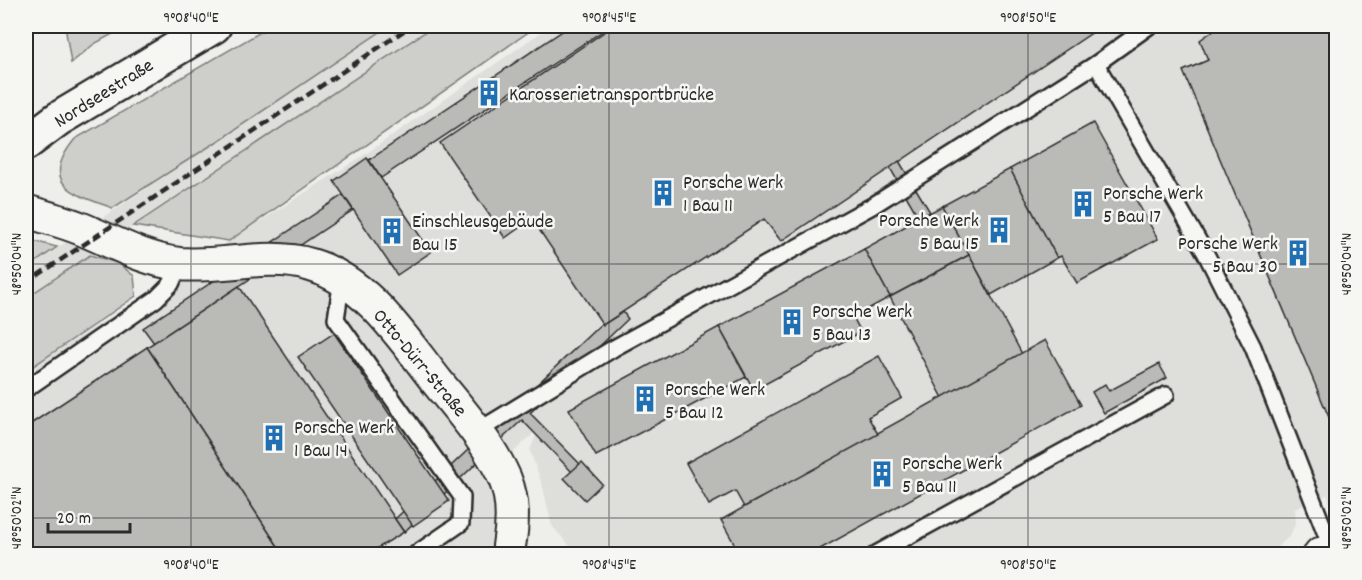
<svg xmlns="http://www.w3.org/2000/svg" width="1362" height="580" font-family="Dekko,sans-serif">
	<rect width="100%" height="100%" fill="#eeeeea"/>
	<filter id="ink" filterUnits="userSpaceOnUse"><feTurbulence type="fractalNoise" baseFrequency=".0167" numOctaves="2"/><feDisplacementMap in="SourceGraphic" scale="12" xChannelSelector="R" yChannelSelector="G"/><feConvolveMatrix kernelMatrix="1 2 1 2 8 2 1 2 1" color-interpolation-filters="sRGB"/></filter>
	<g filter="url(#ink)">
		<!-- built -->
		<g fill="#dededb">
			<polygon points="389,26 434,26 26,298 26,269"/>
			<polygon points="550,26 1336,26 1336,513 1331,507 1327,495 1295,509 1296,521 1290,536 1277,547 1245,554 577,554 552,526 543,487 530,451 538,429 499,466 509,486 530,554 26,554 26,371 364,155"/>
		</g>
		<!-- green -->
		<g fill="#cececa" stroke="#7c7c7a" stroke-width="1.5">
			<polygon points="65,26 127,26 94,44 71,63"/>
			<path d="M 271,26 L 389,26 L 221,139 L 113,208 C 73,194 38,184 75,139 Z"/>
			<polygon points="434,26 537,26 229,241 133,226"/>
			<polygon points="26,239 57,247 26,269"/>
			<polygon points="90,255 118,263 134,276 136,296 26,371 26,298"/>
		</g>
		<!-- building -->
		<g fill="#babab7" stroke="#2b2b2b" stroke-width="1.5">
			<polygon points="570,26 610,26 381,178 369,160"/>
			<polygon points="613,26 1102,26 781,241 764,219 603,325 532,219 505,238 440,143"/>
			<polygon points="1220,26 1336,26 1336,434 1183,71 1208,60 1200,40"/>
			<polygon points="1093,123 1158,239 1077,283 1061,256 1057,258 1010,169"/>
			<polygon points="367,158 431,252 397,275 334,181"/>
			<polygon points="899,161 930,212 919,218 890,168"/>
			<polygon points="1010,169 1057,258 991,295 942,206"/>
			<polygon points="343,195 353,210 154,343 143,328"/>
			<polygon points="942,206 969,255 890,297 864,249"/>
			<polygon points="864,249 890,297 853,317 861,332 754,390 719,327"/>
			<polygon points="969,255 1022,354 943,398 890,297"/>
			<polygon points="239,286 404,532 368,554 283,554 147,347"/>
			<polygon points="623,312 628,319 530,413 580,464 572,472 522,420 404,532 395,519 602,323 603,325"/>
			<polygon points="719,327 746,377 596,456 569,409"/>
			<polygon points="334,333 449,501 413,526 298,357"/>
			<polygon points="1045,340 1081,405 811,554 740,554 721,520"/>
			<polygon points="147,347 283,554 26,554 26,427"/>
			<polygon points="879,356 902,398 868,417 878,434 744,507 735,491 709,505 686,463"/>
			<polygon points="1159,364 1167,378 1104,413 1092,392 1105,384 1109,391"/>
			<polygon points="582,462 602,484 585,500 564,478"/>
		</g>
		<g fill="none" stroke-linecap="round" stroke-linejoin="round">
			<!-- lane casing -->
			<g stroke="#2b2b2b" stroke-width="20">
				<g id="lane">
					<polyline points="1096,64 1206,254 1253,347 1333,552"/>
					<polyline points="342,279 336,319 462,497 461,523 416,554"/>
					<polyline points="26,389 156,299 171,284 180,264"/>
					<polyline points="478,431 614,348 872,206 1096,64 1149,26"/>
					<polyline points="876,554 1166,395"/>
				</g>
			</g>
			<!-- street casing -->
			<g stroke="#2b2b2b" stroke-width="36">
				<g id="street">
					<path d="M 26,211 C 44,217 63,221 82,229 C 113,242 145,260 179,264 C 222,268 269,252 311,265 C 368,282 403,339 438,383 C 463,414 489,443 505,479 C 514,501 513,523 509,546"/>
					<polyline points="1320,554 1336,552"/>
				</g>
			</g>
			<!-- secondary casing -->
			<g stroke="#2b2b2b" stroke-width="38">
				<polyline id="secondary" points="26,143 58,119 214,26"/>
			</g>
			<!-- lane -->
			<use href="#lane" stroke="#f6f6f2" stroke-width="15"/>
			<!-- street -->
			<use href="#street" stroke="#f6f6f2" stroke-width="32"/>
			<!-- secondary -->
			<use href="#secondary" stroke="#f6f6f2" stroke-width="33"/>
			<!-- rail -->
			<polyline stroke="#2b2b2b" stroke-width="4.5" stroke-dasharray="9 4.5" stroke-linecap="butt" points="26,283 411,26"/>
		</g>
	</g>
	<!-- ticks -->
	<path fill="none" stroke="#2b2b2b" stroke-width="1.5" stroke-opacity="0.45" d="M 191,26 L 191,554M 609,26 L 609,554M 1028,26 L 1028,554M 26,264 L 1336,264M 26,518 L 1336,518"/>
	<!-- icons -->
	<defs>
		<g id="building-bare" transform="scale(2.07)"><path d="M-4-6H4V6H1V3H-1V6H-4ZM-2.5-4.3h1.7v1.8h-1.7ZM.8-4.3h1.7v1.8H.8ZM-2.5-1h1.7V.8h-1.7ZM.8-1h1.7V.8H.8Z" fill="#1f6fb2" stroke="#f6f6f2" stroke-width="2.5" paint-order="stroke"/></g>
	</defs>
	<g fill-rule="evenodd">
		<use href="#building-bare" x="489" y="93"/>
		<use href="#building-bare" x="663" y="193"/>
		<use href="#building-bare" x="1083" y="204"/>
		<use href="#building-bare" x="999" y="230"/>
		<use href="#building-bare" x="392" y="231"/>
		<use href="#building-bare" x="1298" y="253"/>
		<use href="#building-bare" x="792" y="322"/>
		<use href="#building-bare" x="645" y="399"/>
		<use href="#building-bare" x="274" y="438"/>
		<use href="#building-bare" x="882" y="474"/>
	</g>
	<g text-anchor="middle" stroke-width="5" stroke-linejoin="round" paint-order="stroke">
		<!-- street labels -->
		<g font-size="20" fill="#2b2b2b" stroke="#f6f6f2">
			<text transform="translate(103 92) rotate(-32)" y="7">Nordseestraße</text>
			<text transform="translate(421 362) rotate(50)" y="7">Otto-Dürr-Straße</text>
		</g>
		<!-- poi labels -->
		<g font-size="20" fill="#2b2b2b" stroke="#f6f6f2" text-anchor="start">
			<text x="509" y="100">Karosserietransportbrücke</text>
			<text x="683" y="188">Porsche Werk<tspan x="683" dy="23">1 Bau 11</tspan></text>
			<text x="1103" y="199">Porsche Werk<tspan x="1103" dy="23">5 Bau 17</tspan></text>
			<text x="979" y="226" text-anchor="end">Porsche Werk<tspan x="979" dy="23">5 Bau 15</tspan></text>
			<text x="412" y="227">Einschleusgebäude<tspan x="412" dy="23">Bau 15</tspan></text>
			<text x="1278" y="249" text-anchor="end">Porsche Werk<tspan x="1278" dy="23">5 Bau 30</tspan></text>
			<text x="812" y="317">Porsche Werk<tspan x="812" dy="23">5 Bau 13</tspan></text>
			<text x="665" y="395">Porsche Werk<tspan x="665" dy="23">5 Bau 12</tspan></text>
			<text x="294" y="433">Porsche Werk<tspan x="294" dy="23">1 Bau 14</tspan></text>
			<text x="902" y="469">Porsche Werk<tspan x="902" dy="23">5 Bau 11</tspan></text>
		</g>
	</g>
	<!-- margin -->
	<rect width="1362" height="580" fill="none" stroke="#f6f6f2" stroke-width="66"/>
	<!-- scale -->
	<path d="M48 523v9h82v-9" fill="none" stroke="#2b2b2b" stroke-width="3"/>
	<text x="57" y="523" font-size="18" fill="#2b2b2b" stroke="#f6f6f2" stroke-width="4.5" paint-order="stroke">20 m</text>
	<rect x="33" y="33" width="1296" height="514" fill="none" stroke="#2b2b2b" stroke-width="2"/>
	<g font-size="15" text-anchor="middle" fill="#2b2b2b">
		<text x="191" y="22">9°08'40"E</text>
		<text x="609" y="22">9°08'45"E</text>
		<text x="1028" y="22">9°08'50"E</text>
		<text transform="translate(16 264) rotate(-90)" y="5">48°50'04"N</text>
		<text transform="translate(1346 264) rotate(-90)" y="5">48°50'04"N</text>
		<text transform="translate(16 518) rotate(-90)" y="5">48°50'02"N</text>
		<text transform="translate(1346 518) rotate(-90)" y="5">48°50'02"N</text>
		<text x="191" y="569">9°08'40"E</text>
		<text x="609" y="569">9°08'45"E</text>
		<text x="1028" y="569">9°08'50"E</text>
	</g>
</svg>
